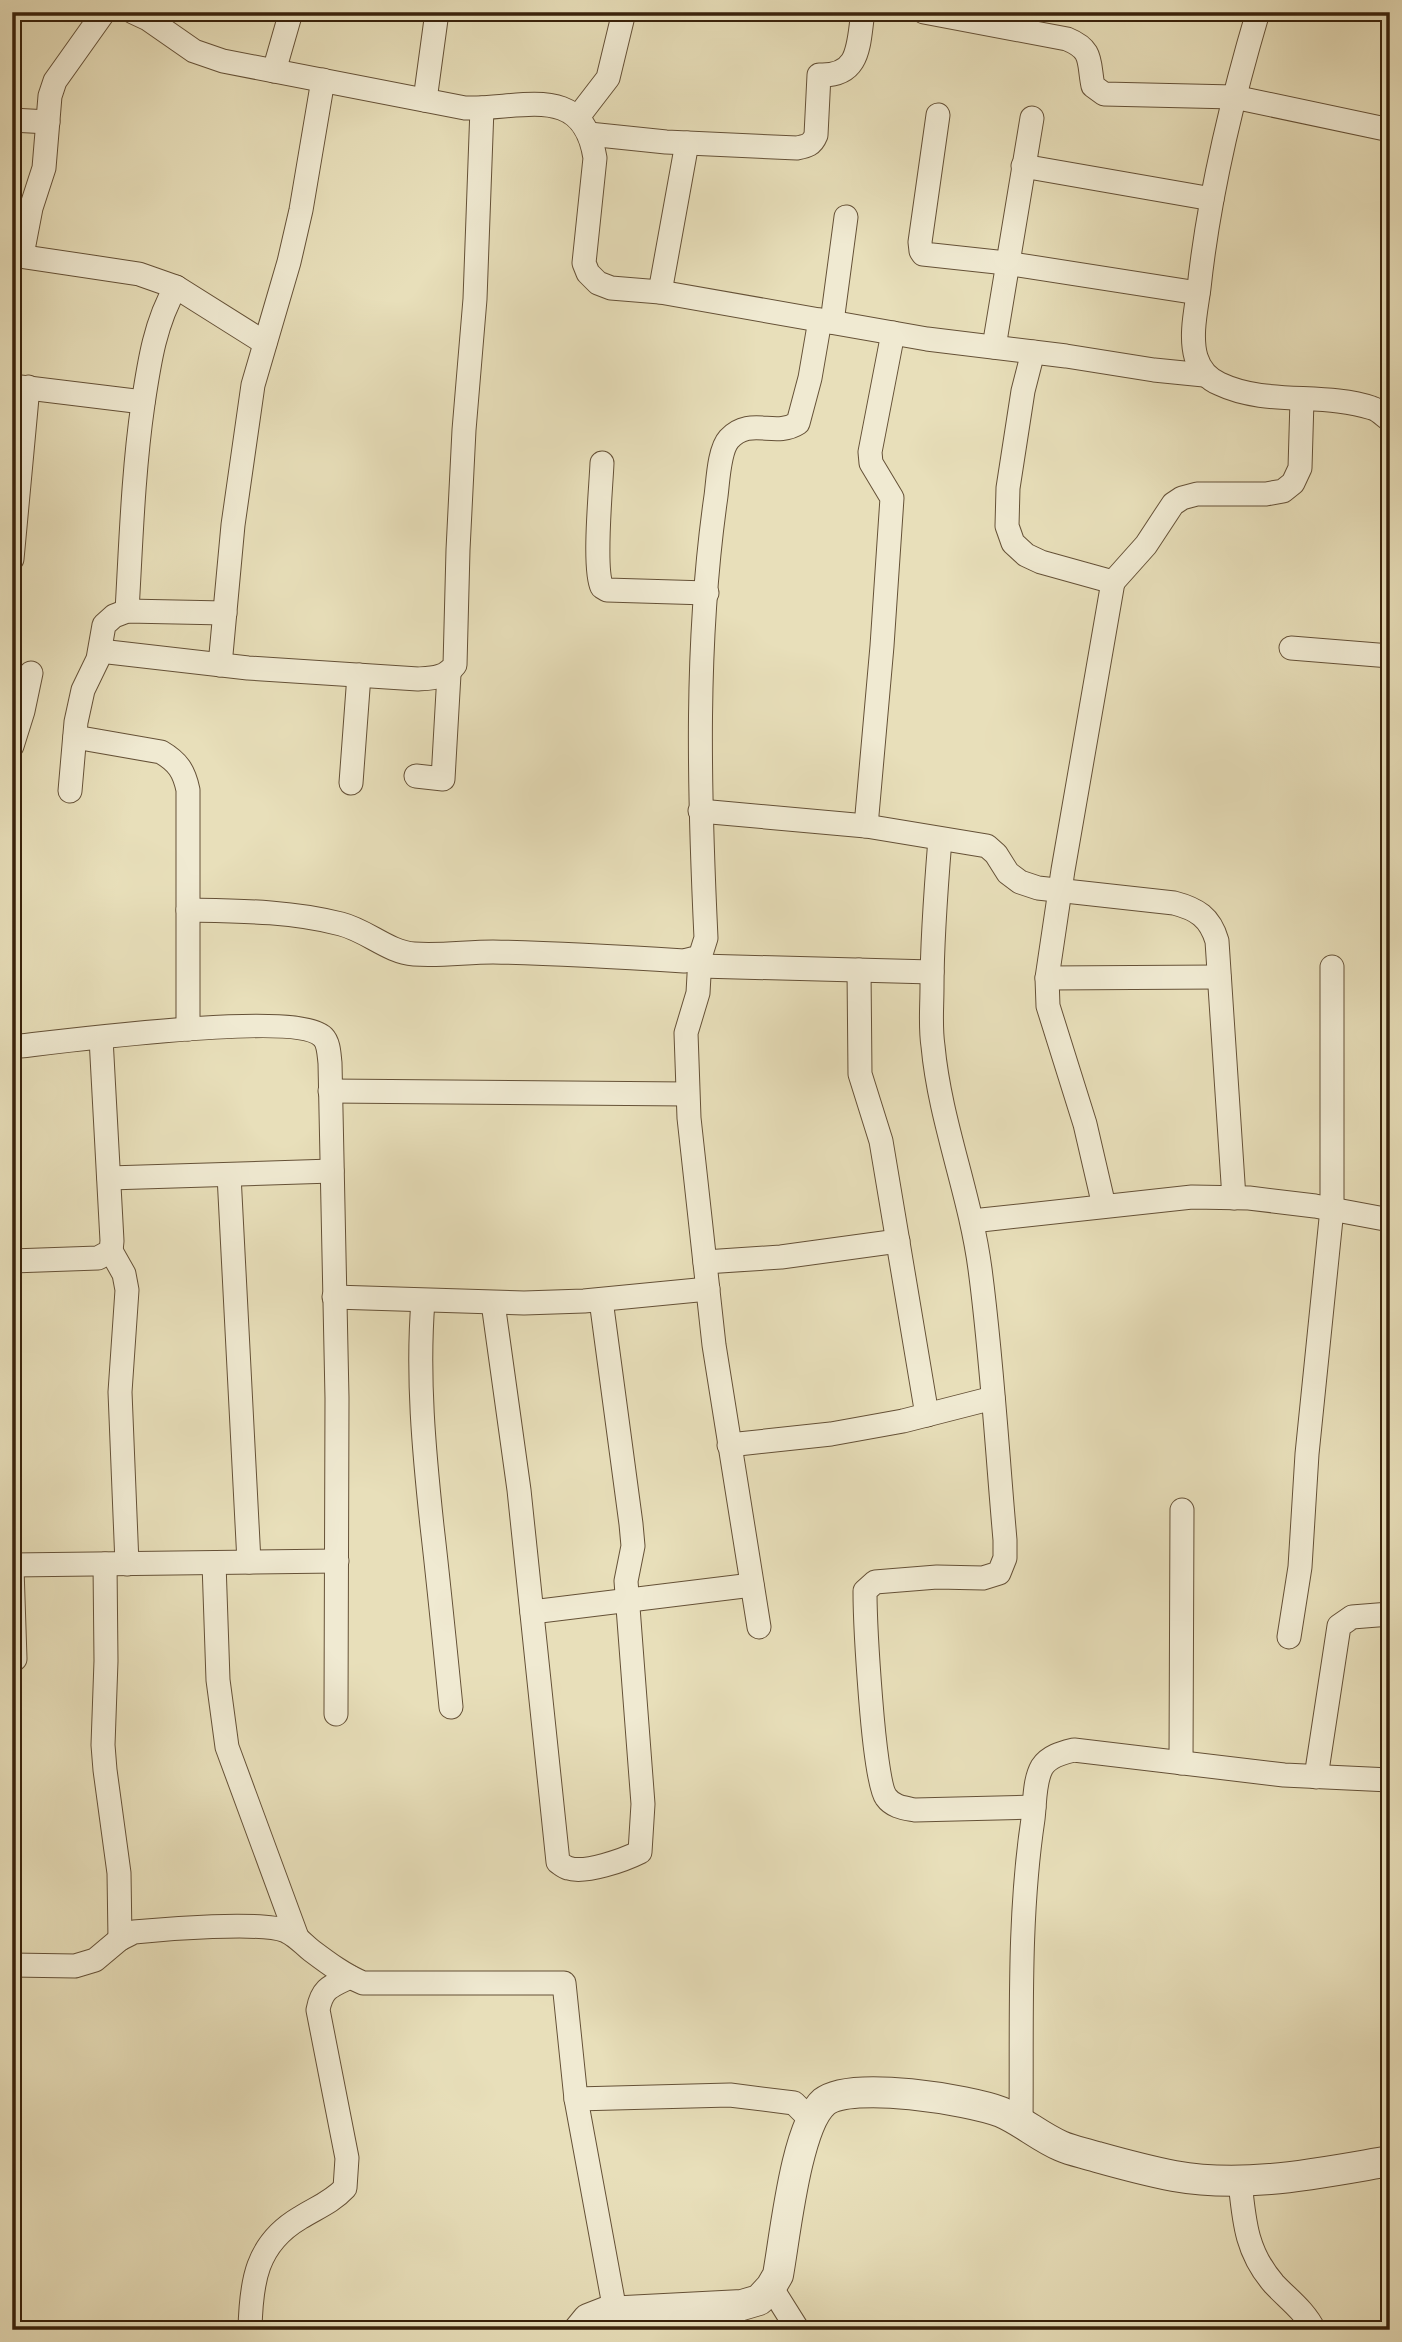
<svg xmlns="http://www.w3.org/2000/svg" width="1402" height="2342" font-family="'EB Garamond',serif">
	<rect width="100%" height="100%" fill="#e8dfba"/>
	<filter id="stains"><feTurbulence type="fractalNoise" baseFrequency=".00286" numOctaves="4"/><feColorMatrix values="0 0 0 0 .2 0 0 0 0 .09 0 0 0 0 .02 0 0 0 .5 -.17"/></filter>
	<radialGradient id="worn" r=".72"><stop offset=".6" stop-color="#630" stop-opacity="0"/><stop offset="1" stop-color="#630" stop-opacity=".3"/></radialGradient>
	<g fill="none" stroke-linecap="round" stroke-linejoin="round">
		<!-- minor casing -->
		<g stroke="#655137" stroke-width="25">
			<g id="minor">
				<path d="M 133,12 L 148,19 L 194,51 L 223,61 L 465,108 C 520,110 583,81 595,158 L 584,263 L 588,273 L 598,283 L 611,288 L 660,292 L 927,339 L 1066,356 L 1154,370 L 1204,375"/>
				<path d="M 924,12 L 1067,39 C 1094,50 1088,62 1093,86 L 1104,94 L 1234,97 L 1390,130"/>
				<path d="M 1258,12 C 1231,103 1209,194 1199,288 C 1196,310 1190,336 1196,357 C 1200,370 1208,379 1220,384 C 1266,406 1325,392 1372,408 C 1379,410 1384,416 1390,420"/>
				<polyline points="274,71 291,12"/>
				<polyline points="425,100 437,12"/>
				<polyline points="938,115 920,242 921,251 923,254 1006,263 1198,293"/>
				<polyline points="578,117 608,78 624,12"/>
				<polyline points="12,120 48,122"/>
				<path d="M 589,134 L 666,142 L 797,148 C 807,146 812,145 816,135 L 819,75 C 861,77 858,44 863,12"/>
				<polyline points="1023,166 1212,199"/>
				<polyline points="12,255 139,274 176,287 265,343"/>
				<polyline points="22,255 31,208 44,168 50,96 55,81 104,12"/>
				<polyline points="660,292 687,143"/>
				<polyline points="832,322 846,217"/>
				<polyline points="994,347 1032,118"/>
				<polyline points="1033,352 1023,391 1008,488 1007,526 1013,543 1026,555 1041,562 1113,582 1146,545 1173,504 1182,498 1197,494 1266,494 1283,491 1293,483 1300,468 1302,400"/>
				<polyline points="12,386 143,402"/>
				<path d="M 602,463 C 601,488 593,568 602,587 L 607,590 L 707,593"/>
				<polyline points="12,559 28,387"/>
				<path d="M 127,611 C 131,542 133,473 143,404 C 149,364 155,322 176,287"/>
				<polyline points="1291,648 1390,656"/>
				<path d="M 100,651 L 248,668 L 418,679 C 434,678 445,678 455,665 L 458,550 L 464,430 L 475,299 L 482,108"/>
				<polyline points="220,665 233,525 253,385 289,262 301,210 323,80"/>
				<path d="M 75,737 L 161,752 C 178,762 184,771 188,790 L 188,1029"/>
				<polyline points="12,746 23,711 31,673"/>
				<polyline points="416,776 443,779 449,674"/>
				<polyline points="351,783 359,675"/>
				<polyline points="70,791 76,722 83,690 98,659 104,625 114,616 127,611 225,613"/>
				<path d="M 700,811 L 866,826 L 987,846 L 996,854 L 1008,873 L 1020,882 L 1038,888 L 1174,903 C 1197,909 1210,917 1217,941 L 1234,1198"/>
				<polyline points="866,826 882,646 892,498 871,463 870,452 893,333"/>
				<path d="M 940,839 C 936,888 932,937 932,987 C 932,1007 930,1026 933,1046 C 940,1122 970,1193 980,1269 C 992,1359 997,1450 1005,1540 L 1005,1558 L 999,1573 L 983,1578 L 937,1577 L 875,1582 L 865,1591 C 865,1620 873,1780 886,1797 C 893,1807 904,1808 915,1810 L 1034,1807"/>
				<path d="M 188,910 C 240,911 291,911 341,924 C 368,931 388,952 414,954 C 440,956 467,952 493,952 C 557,953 621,957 684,961 L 700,957 L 706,938 C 699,791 695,642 716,496 C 718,481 719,450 729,439 C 750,416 775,438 798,423 L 810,378 L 820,320"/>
				<polyline points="700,957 698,993 686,1033 689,1118 714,1345 759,1627"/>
				<polyline points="700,966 932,972"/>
				<polyline points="859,970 860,1074 881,1141 927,1415"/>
				<polyline points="1047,978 1219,977"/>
				<path d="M 12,1047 C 58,1042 297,1010 323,1037 C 329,1043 329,1055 330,1063 L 337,1398 L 336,1714"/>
				<polyline points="330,1091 687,1094"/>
				<polyline points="229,1175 249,1562"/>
				<polyline points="109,1178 332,1171"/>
				<polyline points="1104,1206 1085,1124 1048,1006 1047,978 1063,870 1113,582"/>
				<polyline points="972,1221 1192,1197 1249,1198 1315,1206 1390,1220"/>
				<polyline points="111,1251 124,1274 127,1290 120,1392 127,1564"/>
				<polyline points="12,1261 98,1258 111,1251 112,1241 101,1038"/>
				<polyline points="705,1262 781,1257 898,1241"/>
				<polyline points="334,1297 524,1303 584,1301 708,1289"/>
				<path d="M 423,1301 C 417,1376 424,1451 432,1526 C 439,1586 445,1647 451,1707"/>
				<path d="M 493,1303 L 519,1490 L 558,1862 C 561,1864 564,1867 568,1868 C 585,1874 624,1860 640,1852 L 643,1804 L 626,1581 L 633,1546 L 631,1524 L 601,1300"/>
				<polyline points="729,1445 831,1434 903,1421 993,1398"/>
				<polyline points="214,1563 218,1680 227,1747 297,1937"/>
				<polyline points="105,1564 106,1661 103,1745 105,1770 119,1873 120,1939"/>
				<polyline points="12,1565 337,1561"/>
				<polyline points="12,1568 15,1659"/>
				<polyline points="532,1612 752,1585"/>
				<polyline points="1289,1637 1300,1567 1307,1454 1332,1209 1332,967"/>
				<polyline points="1181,1763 1182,1510"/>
				<polyline points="1316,1777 1339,1626 1352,1617 1390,1614"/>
				<path d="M 12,1965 L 75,1966 L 95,1960 L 120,1939 L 134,1932 C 164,1929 262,1921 286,1931 C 297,1936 303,1944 312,1951 C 328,1963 344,1975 363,1983 L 564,1983 L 576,2099 L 615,2311"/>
				<polyline points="576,2099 730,2095 794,2103 811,2120"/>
				<path d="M 1021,2123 C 1022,2022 1018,1919 1033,1819 C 1035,1803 1034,1781 1042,1767 C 1049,1756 1062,1753 1074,1750 L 1284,1775 L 1390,1780"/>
				<path d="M 1240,2181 C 1244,2221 1246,2252 1274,2284 C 1288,2299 1305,2311 1314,2330"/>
				<polyline points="771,2287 798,2330"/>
				<path d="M 250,2330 C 251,2282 256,2244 300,2218 C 316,2208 332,2202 345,2188 L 347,2158 L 318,2010 C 322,1988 331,1986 350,1977"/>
			</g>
		</g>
		<!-- tertiary casing -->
		<g stroke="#655137" stroke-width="32">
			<path id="tertiary" d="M 579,2330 L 588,2319 L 606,2312 L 742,2305 L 759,2300 L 771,2287 L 778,2275 C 785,2237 796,2126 824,2102 C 851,2080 969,2100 1001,2112 C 1022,2121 1040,2137 1061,2146 C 1072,2151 1085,2153 1097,2157 C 1122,2164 1148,2171 1174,2176 C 1246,2189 1319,2173 1390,2161"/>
		</g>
		<!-- minor -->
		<use href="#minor" stroke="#f0ead2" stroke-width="23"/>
		<!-- tertiary -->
		<use href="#tertiary" stroke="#f0ead2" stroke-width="30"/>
	</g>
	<!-- margin -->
	<rect width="1402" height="2342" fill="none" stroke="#e8dfba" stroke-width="42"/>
	<rect x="14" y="14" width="1374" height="2314" fill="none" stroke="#39220b" stroke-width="3.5"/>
	<rect x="21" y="21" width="1360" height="2300" fill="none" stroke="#39220b" stroke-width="2"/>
	<rect width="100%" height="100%" filter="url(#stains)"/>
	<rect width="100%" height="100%" fill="url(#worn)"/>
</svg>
